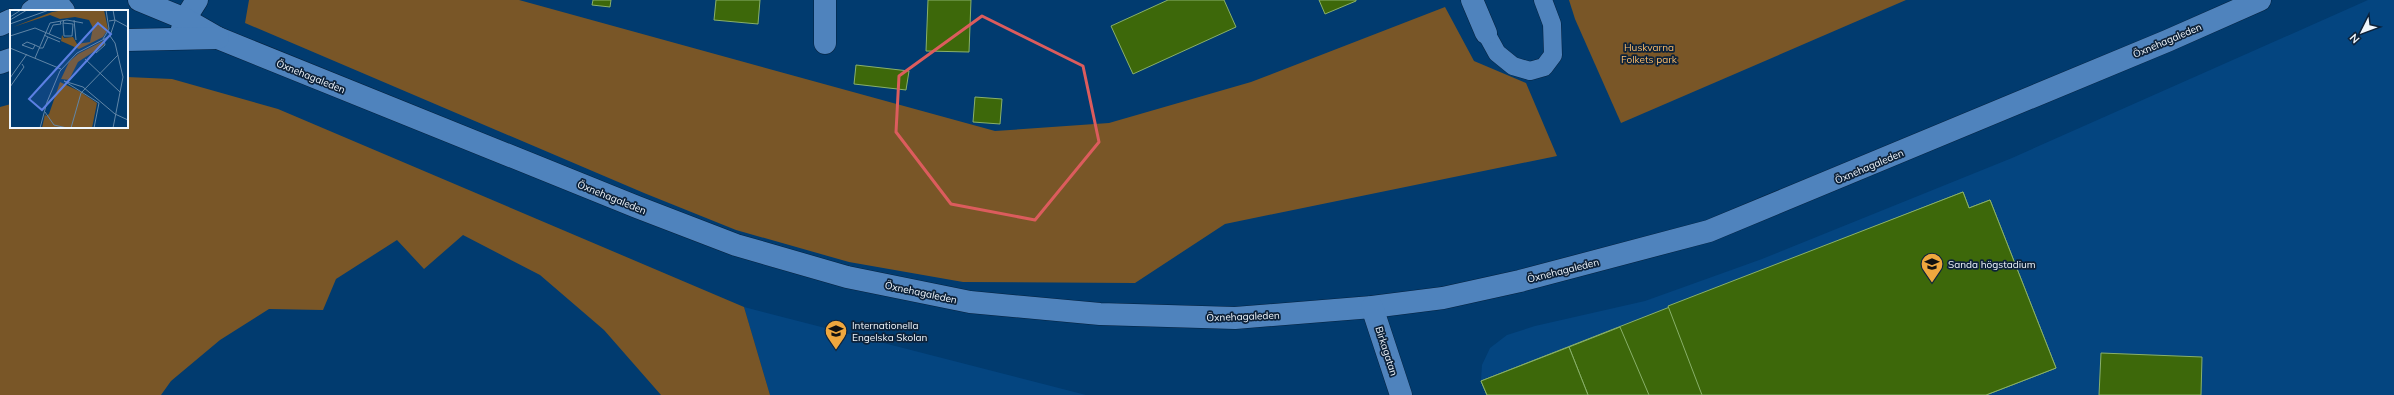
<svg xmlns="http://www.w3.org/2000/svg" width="2394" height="395" font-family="Mulish,sans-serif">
	<rect width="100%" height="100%" fill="#013b6f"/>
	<!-- built -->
	<g fill="#044580">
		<polygon points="2368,0 2394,0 2394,395 1486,395 1481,380 1482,365 1490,348 1507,335 1535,326 1645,301 1762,259 2012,158"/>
		<polygon points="744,307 1086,395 770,395"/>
	</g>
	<!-- green -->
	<g fill="#795627">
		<polygon points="249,0 519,0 995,131 1109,123 1251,82 1445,7 1474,61 1526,83 1557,156 1225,224 1135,283 963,282 849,262 736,230 644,193 245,23"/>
		<polygon points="1569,0 1906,0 1621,123 1575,19"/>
		<polygon points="127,77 172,79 278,109 744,307 770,395 661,395 604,330 540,275 463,235 424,269 397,240 336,279 323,310 269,309 220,340 171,381 161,395 0,395 0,107 11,104 11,127 127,127"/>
	</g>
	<!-- building -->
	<g fill="#3d680a" stroke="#89b06a">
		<polygon points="593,0 611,0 610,7 592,5"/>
		<polygon points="716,0 760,0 758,24 714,20"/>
		<polygon points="928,0 971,0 969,52 926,51"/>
		<polygon points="1168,0 1224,0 1236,27 1133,74 1111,26"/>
		<polygon points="1319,0 1356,0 1356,1 1325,14"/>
		<polygon points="856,65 909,71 906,90 854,84"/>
		<polygon points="975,97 1002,99 1000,124 973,122"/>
		<polygon points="1963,192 1969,208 1990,200 2056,368 1986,395 1487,395 1481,381"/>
		<polygon points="1963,192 1969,208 1990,200 2056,368 1986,395 1702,395 1668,306"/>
		<polygon points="1620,327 1649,395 1588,395 1569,347"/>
		<polygon points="1569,347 1588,395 1487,395 1481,381"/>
		<polygon points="2101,353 2202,357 2201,395 2099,395"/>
	</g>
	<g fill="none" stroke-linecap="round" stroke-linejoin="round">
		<!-- service casing -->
		<g stroke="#07223e" stroke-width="19">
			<polyline id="service" points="1486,33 1497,53 1513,66 1530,71 1544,67 1553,55 1552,24 1543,0"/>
		</g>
		<!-- minor casing -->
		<g stroke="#07223e" stroke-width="23">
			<g id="minor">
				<polyline points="1472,0 1486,33"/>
				<polyline points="180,36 185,19 197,0"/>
				<polyline points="825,43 825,0"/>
			</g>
		</g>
		<!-- tertiary casing -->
		<g stroke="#07223e" stroke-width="23">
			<g id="tertiary">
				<polyline points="55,0 64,11"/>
				<polyline points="139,0 185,19 218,38 637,207 736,245 847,277 970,302 1100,314 1235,318 1372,307 1443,298 1520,281 1709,231 2167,41 2260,0"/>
				<polyline points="32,11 48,0"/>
				<polyline points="0,25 11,20"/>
				<polyline points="127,40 218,38"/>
				<polyline points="0,63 11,59"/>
				<polyline points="1372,307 1401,395"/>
			</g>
		</g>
		<!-- service -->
		<use href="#service" stroke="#4f83bd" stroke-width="18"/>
		<!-- minor -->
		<use href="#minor" stroke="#4f83bd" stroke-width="22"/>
		<!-- tertiary -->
		<use href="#tertiary" stroke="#4f83bd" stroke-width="22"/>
	</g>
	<!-- marked area -->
	<path fill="none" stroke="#dc5c5d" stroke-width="3" stroke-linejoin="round" d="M 982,16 L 1083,66 L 1099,142 L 1035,220 L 951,204 L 896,132 L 899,76 Z"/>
	<!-- icons -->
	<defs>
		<g id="school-pin" transform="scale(1.15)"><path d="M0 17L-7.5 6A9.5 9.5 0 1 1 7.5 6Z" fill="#efa73e" stroke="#0d223a"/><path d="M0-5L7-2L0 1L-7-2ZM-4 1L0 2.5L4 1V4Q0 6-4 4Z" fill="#111"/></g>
	</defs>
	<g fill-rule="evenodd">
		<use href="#school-pin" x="1932" y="264"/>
		<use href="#school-pin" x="836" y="331"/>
	</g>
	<g text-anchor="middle" stroke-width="3.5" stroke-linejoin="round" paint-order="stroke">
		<!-- street labels -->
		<g font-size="10" fill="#f0f6fc" stroke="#0d223a">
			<text transform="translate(2167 40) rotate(-23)" y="4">Öxnehagaleden</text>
			<text transform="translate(311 76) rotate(22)" y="4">Öxnehagaleden</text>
			<text transform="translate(1869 166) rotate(-23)" y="4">Öxnehagaleden</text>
			<text transform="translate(612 197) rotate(22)" y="4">Öxnehagaleden</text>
			<text transform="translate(1563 270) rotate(-14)" y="4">Öxnehagaleden</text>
			<text transform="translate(921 292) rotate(12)" y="4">Öxnehagaleden</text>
			<text transform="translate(1243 316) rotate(-2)" y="4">Öxnehagaleden</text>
			<text transform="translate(1387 351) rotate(72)" y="4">Birkagatan</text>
		</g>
		<!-- park labels -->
		<g font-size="10" fill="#febe6b" stroke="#0d223a">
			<text x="1649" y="51">Huskvarna<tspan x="1649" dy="12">Folkets park</tspan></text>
		</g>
		<!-- poi labels -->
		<g font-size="10" fill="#f0f6fc" stroke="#0d223a" text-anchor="start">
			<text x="1948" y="268">Sanda högstadium</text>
			<text x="852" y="329">Internationella<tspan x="852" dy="12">Engelska Skolan</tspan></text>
		</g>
	</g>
	<!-- overview -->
	<g transform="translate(10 10)">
		<rect width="118" height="118" fill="#013b6f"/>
		<path d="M 55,0 L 94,0 L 98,19 L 93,27 L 69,39 L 51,31 L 52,25 L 54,28 L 63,27 L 67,34 L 80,32 L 83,18 L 79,10 L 65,7 L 50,9 L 40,5 L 3,17 L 42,2 ZM 93,31 L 94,35 L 68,52 L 59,70 L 51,69 L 59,52 L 68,44 ZM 50,72 L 69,81 L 87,93 L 82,118 L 32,118 L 35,104 L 36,106 L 39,104 Z" fill="#795627"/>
		<path fill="none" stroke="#6186a7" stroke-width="1" d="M 0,7 L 11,0M 0,10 L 17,0M 64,10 L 66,30M 99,11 L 105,10 L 118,17M 53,13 L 54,26 L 62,26 L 63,14 L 53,13 L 54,10M 0,14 L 39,0M 39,24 L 43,15 L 51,14 L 50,11M 0,26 L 25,18 L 51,29M 100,26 L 105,33 L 113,67 L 103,118M 38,27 L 50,32M 93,29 L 99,19 L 96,0M 25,35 L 23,39 L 12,35 L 17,32 L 25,35 L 29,37M 0,38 L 51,59M 29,38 L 33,38 L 38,27 L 34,25M 86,43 L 95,35 L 94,29M 25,48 L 40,13 L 57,10 L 73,13M 75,49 L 110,82M 0,68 L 17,44M 0,77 L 14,57 L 12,54M 89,93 L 54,71 L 73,77 L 105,104 L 118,110M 35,102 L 44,115 L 57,118M 30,118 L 37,92 L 50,61 L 67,43 L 100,26 L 105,11 L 103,0M 61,118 L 71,83 L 108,45M 84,118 L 89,93"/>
		<path fill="#5c80e3" fill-opacity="0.15" stroke="#5c80e3" stroke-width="2" d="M 88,13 L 101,24 L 32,100 L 19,89 Z"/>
		<rect width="118" height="118" fill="none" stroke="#f0f6fc" stroke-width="2"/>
	</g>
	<!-- north arrow -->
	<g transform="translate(2362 32) rotate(228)" stroke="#0d223a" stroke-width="3" paint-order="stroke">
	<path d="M0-3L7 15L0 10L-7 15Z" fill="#f0f6fc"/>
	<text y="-6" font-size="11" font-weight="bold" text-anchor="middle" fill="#f0f6fc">N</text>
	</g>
</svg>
